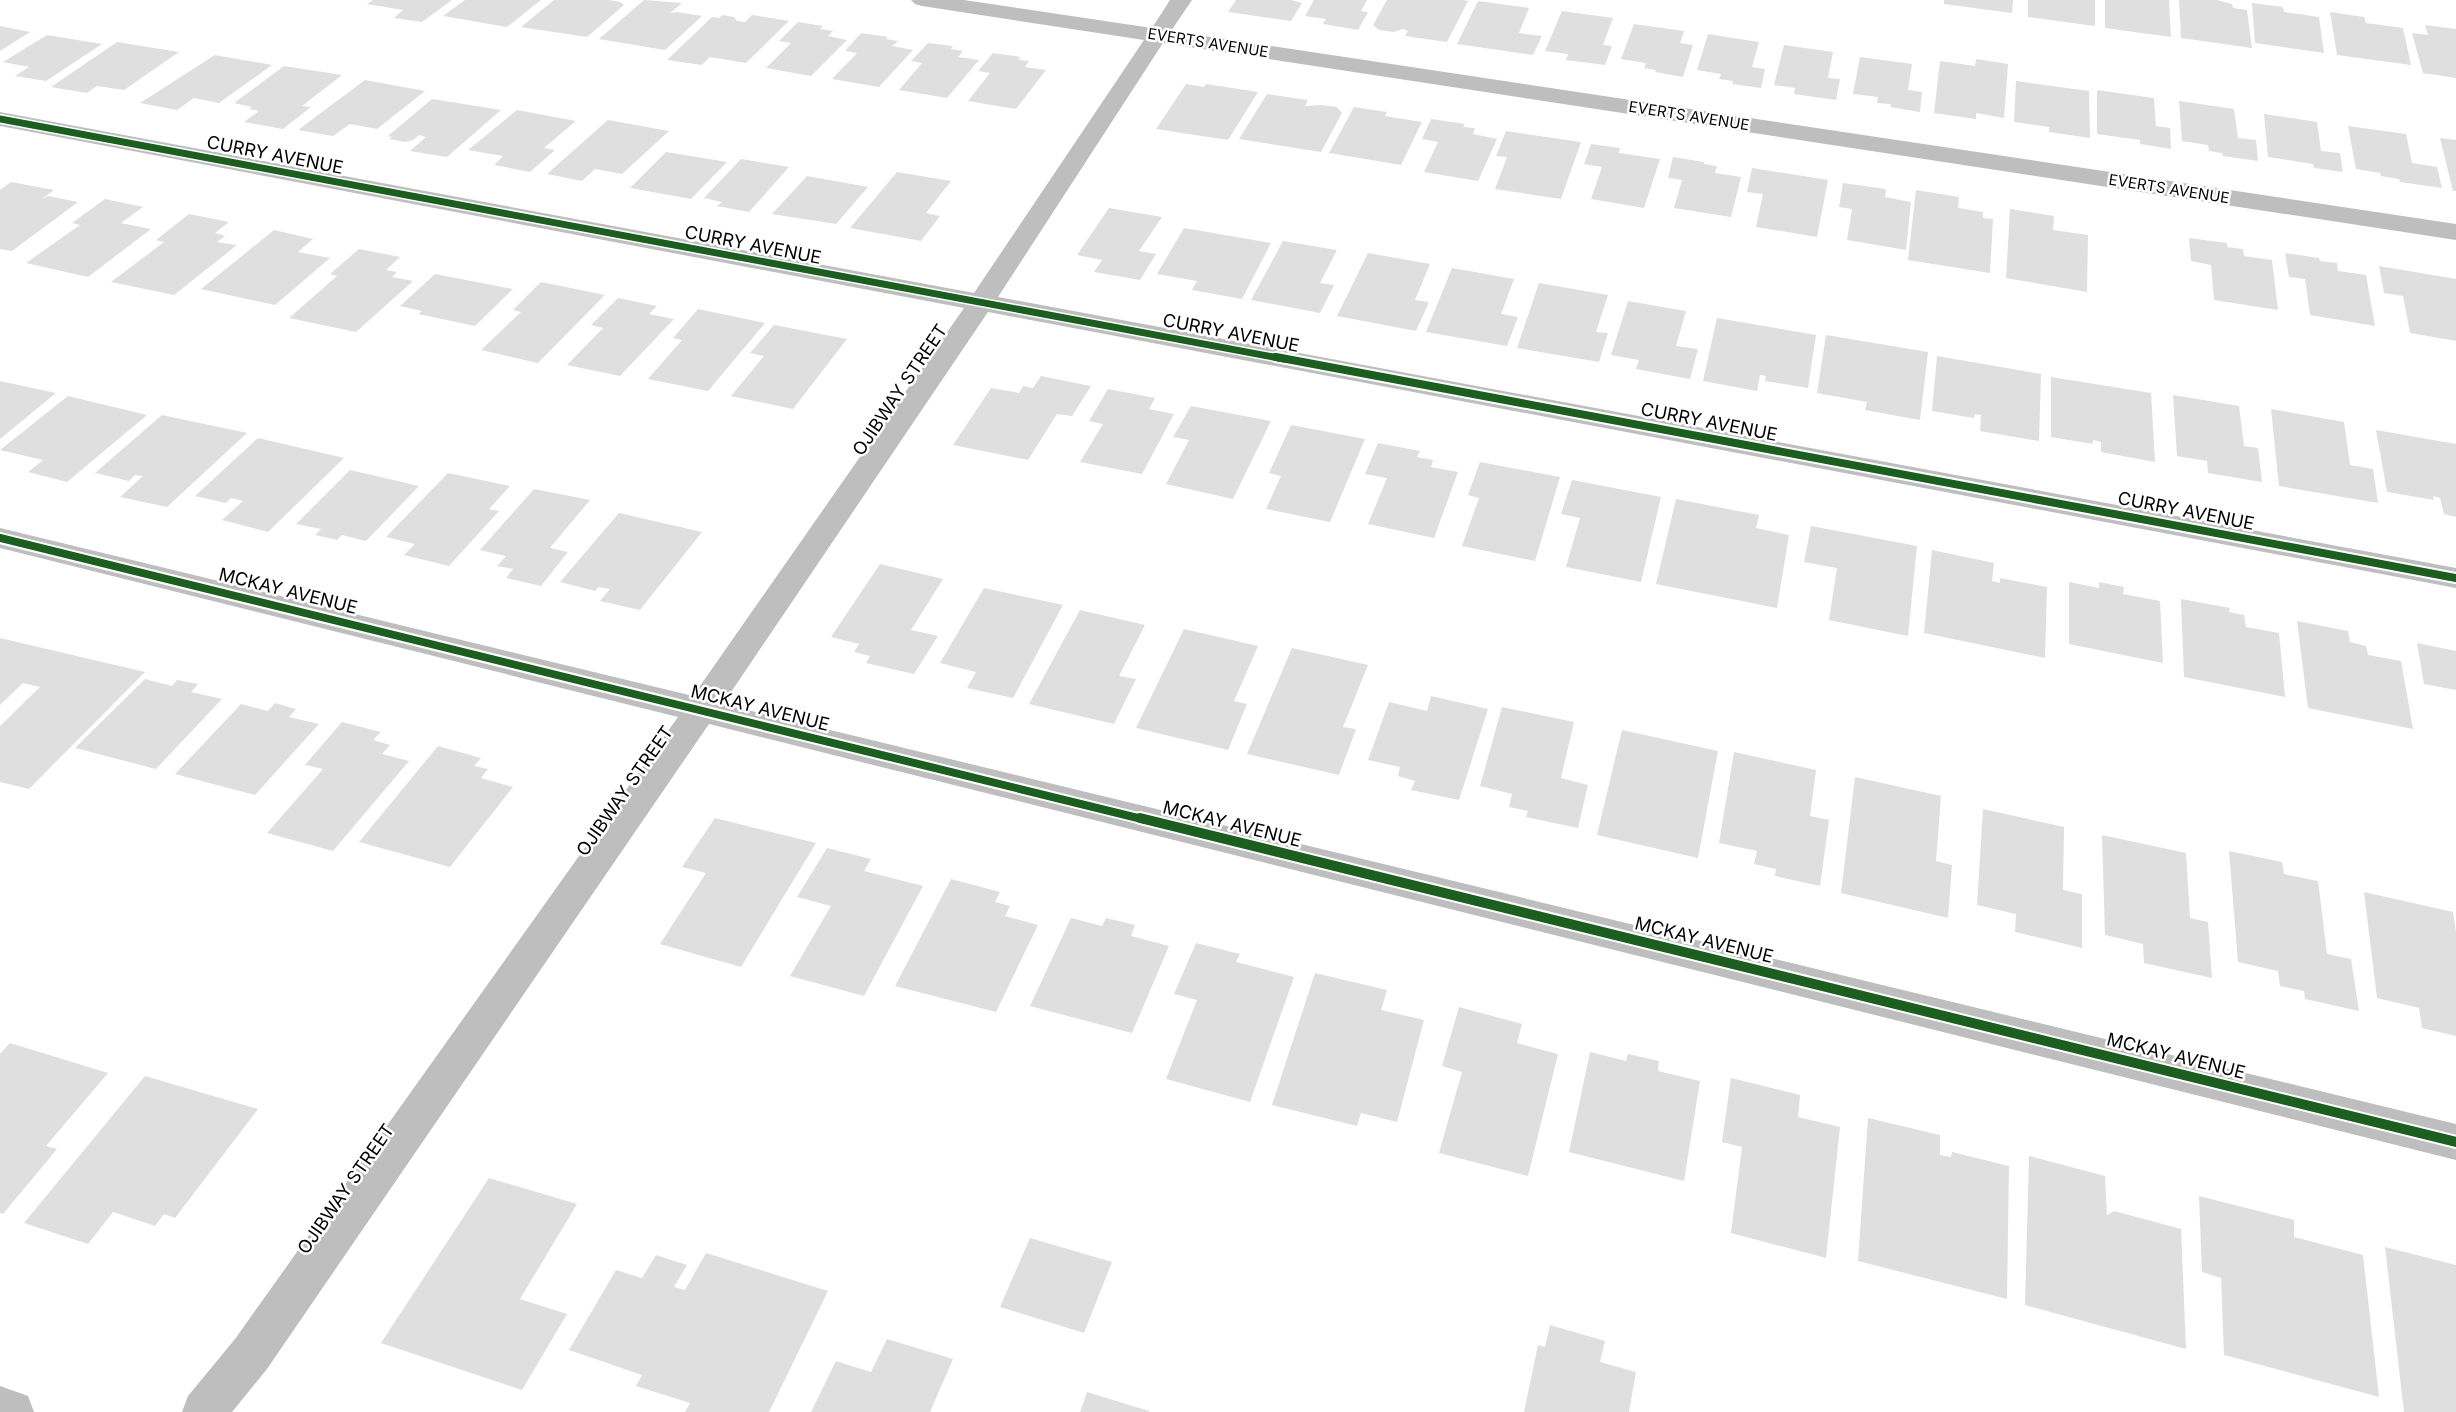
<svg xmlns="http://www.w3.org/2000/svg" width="2456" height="1412" font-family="Inter,sans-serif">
	<rect width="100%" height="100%" fill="#fff"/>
	<!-- building -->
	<g fill="#dfdfdf">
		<polygon points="373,0 452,0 422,22 394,18 403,10 367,4"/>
		<polygon points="465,0 541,0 507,27 443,16"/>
		<polygon points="554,0 609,0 620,2 624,5 587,37 521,27"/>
		<polygon points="644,0 682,3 670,13 677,12 702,16 665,50 599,39"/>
		<polygon points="1236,0 1291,0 1302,3 1291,21 1228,12"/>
		<polygon points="1314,0 1367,0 1361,11 1368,12 1358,30 1323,24 1326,19 1305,16"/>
		<polygon points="1387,0 1463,0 1468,1 1447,42 1405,36 1408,31 1403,29 1394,32 1379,30 1373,25"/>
		<polygon points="1944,0 2013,0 2012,13 1944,4"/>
		<polygon points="2028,0 2095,0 2095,26 2028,17"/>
		<polygon points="2105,0 2169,0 2171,37 2105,28"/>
		<polygon points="2179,0 2217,0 2232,4 2233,8 2247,10 2252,48 2181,38"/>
		<polygon points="1478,1 1529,8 1519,33 1542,36 1533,55 1457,44"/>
		<polygon points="2252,3 2283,7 2284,12 2319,17 2324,53 2255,43"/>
		<polygon points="1562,11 1613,18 1603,45 1612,46 1605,65 1566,60 1568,54 1545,51"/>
		<polygon points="2330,12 2364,17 2366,23 2403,28 2411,65 2337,55"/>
		<polygon points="722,15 734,17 737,21 745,22 752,15 789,21 746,63 710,57 702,65 667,60 712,17 719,18"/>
		<polygon points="798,22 823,26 820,29 833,31 828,36 847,40 811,76 766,68 791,43 779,41"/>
		<polygon points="1634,24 1684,31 1680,43 1693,45 1683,77 1655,72 1656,70 1644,68 1646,63 1621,59"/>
		<polygon points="2425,25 2456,29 2456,78 2423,73 2412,33 2428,35"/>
		<polygon points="0,26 30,32 0,51"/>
		<polygon points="861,33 888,37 886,39 898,41 892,46 913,50 879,87 832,79 857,53 845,51"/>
		<polygon points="1708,34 1759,42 1752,67 1765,69 1761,88 1732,84 1733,81 1719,79 1721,74 1697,70"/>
		<polygon points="47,35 102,44 46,81 15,76 29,67 3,62"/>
		<polygon points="117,42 179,52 124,90 97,86 87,93 51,87"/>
		<polygon points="928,43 953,46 951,49 963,51 958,57 979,60 947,98 899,90 922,63 911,61"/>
		<polygon points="1784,45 1833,52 1828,78 1840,79 1836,100 1794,94 1795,88 1774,85"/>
		<polygon points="993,53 1021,57 1018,60 1029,61 1025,67 1046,70 1016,109 968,101 990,73 978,71"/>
		<polygon points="215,55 272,65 219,103 194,98 177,110 140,103"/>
		<polygon points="1860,57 1912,64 1908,90 1922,92 1920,112 1890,107 1891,104 1877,103 1878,97 1853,94"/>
		<polygon points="1976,59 2008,64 2004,118 1976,113 1976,119 1934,113 1940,61 1975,66"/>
		<polygon points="284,66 342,75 302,106 311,107 283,129 244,122 259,111 249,109 252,107 234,103"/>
		<polygon points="365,80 425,91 377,129 350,124 333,136 298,130"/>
		<polygon points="2016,81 2089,91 2090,138 2049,132 2049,127 2014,122"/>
		<polygon points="1186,84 1204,87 1206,84 1258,92 1228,140 1156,129"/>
		<polygon points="2097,90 2154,98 2156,126 2170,128 2171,149 2140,144 2140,140 2097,134"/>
		<polygon points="1267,94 1308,100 1305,106 1321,105 1337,107 1342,113 1321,152 1239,139"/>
		<polygon points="432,99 501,110 447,157 410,151 426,137 419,135 413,140 405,142 389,139 392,137 388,136"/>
		<polygon points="2179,101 2234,109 2238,138 2256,140 2258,161 2223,156 2222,153 2209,151 2208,145 2182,141"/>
		<polygon points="1354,107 1387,112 1385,116 1422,122 1401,165 1329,153"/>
		<polygon points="517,110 576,121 544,148 555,150 530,172 494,165 503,156 468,150"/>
		<polygon points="2264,114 2317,122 2321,151 2340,153 2343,172 2314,168 2313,164 2268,157"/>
		<polygon points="1431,119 1465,124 1463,127 1475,128 1473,134 1497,139 1478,181 1424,172 1438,142 1422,139"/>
		<polygon points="608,120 669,131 622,174 595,169 582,181 547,174"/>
		<polygon points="2348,126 2406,134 2412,163 2437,167 2442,188 2400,182 2399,179 2381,176 2380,173 2356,169"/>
		<polygon points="1506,131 1581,142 1561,199 1495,189 1507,157 1496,156"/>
		<polygon points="2440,138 2456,140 2456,191 2453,191"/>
		<polygon points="1591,144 1620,148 1619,153 1660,159 1644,208 1591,199 1602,167 1584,164"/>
		<polygon points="666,152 727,162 691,199 630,188"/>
		<polygon points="1673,157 1704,162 1704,164 1717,166 1715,173 1741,177 1731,217 1674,208 1682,180 1668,178"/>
		<polygon points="741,159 789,167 749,212 717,206 722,202 704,198"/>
		<polygon points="1752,168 1828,180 1817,237 1756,227 1763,194 1747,192"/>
		<polygon points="897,172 951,181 926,213 940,216 921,241 850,228"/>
		<polygon points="807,176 868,187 836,224 772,214"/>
		<polygon points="11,182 54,190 42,199 48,196 78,202 12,251 0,249 0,190"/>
		<polygon points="1843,183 1886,189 1885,197 1911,202 1906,250 1847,240 1852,209 1839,207"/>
		<polygon points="1916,190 1959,197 1958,208 1983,212 1983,218 1993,219 1990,273 1908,260"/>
		<polygon points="105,199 143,207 121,223 151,229 88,277 26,263 80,225 72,223"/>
		<polygon points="1109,208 1162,217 1139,251 1156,254 1140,280 1094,272 1102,260 1077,255"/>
		<polygon points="2010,209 2054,216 2053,230 2088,235 2087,292 2006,278"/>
		<polygon points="189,214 229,222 215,233 225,236 217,242 237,245 174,295 111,282 164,242 156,240"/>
		<polygon points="1184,228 1271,243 1242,299 1192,290 1197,281 1157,274"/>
		<polygon points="274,230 313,239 298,252 330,258 275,305 201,289"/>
		<polygon points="2189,238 2227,243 2227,247 2243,249 2244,256 2272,260 2278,310 2214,300 2211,265 2191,261"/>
		<polygon points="1283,241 1337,250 1320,283 1334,285 1320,313 1251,300"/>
		<polygon points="359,249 400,257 386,270 397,272 392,277 413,281 356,332 289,318 337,276 330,274"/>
		<polygon points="1368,253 1430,264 1415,300 1429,302 1416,331 1337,316"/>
		<polygon points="2285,253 2319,258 2320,261 2337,263 2338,271 2366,275 2375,326 2310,315 2305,279 2289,277"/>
		<polygon points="2379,266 2456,279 2456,341 2410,333 2403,296 2384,293"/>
		<polygon points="1452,268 1514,279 1501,314 1518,317 1507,346 1426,332"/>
		<polygon points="435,274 513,289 475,326 418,314 422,311 400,306"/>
		<polygon points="541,282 605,295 538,363 481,350 521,312 513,310"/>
		<polygon points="1539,283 1608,295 1596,332 1608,333 1599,362 1517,348"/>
		<polygon points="618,298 657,306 649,314 674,319 620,376 567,365 603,328 591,325"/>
		<polygon points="1628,301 1686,311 1676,346 1698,349 1690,379 1636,369 1639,360 1611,355"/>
		<polygon points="698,309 765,323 708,391 648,379 682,340 673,338"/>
		<polygon points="1717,318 1816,335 1808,388 1765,381 1766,376 1760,375 1757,391 1703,381"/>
		<polygon points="774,325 847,339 793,409 731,396 764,356 750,353"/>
		<polygon points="1826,335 1928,352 1920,420 1865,410 1867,402 1817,393"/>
		<polygon points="1937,356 2041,374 2039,441 1980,431 1981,415 1975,414 1974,418 1932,411"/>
		<polygon points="1041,376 1091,386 1072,416 1057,414 1028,460 953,445 991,388 1019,393 1023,386 1033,388"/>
		<polygon points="2051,377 2151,393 2155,462 2101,452 2101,442 2093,440 2093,444 2051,437"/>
		<polygon points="0,381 56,393 0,439"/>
		<polygon points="1108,389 1155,398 1149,409 1174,414 1142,474 1080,462 1103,424 1089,421"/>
		<polygon points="2173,395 2239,406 2244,446 2258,448 2262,482 2208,473 2207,461 2177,456"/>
		<polygon points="68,396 147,415 67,482 28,472 43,460 0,450"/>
		<polygon points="1191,406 1271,421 1233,499 1166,484 1189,440 1173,437"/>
		<polygon points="2271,409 2344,422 2350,465 2373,469 2378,503 2279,486"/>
		<polygon points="162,415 247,433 167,507 120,497 143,476 135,475 129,481 95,473"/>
		<polygon points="1291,425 1365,439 1330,522 1266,509 1281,476 1269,473"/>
		<polygon points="2376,430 2456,444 2456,517 2444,514 2440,498 2433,496 2434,500 2387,492"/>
		<polygon points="258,438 344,458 268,532 222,520 243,501 231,498 226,503 195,496"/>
		<polygon points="1378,443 1420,451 1417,457 1433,460 1431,467 1458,472 1434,538 1368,524 1387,478 1365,474"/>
		<polygon points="1480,462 1560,477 1535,561 1462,546 1479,498 1468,495"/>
		<polygon points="350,470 419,486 366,541 342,535 337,540 315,535 321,529 296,524"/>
		<polygon points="448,473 510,486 489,509 499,511 449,566 404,555 415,544 386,537"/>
		<polygon points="1572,480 1661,497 1641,582 1566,567 1580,518 1561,514"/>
		<polygon points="534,489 590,500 550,548 568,552 541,586 506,578 513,569 497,566 506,556 480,550"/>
		<polygon points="1676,499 1759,515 1756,528 1789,535 1777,608 1656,584"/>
		<polygon points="619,513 702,532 640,610 600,601 610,589 599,587 595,591 560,582"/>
		<polygon points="1811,526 1917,546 1908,636 1829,620 1837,568 1804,562"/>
		<polygon points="1932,550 1994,563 1992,581 2000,583 2000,578 2047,587 2045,658 1924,633"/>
		<polygon points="880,564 943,579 911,630 938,636 914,674 866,663 870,656 854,652 859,644 831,637"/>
		<polygon points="2069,582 2099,588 2099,582 2124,587 2123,594 2160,601 2163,663 2069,644"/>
		<polygon points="984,588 1063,605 1013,698 967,688 976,672 940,663"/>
		<polygon points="2181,599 2230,608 2229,612 2244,615 2246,627 2279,633 2285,697 2184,677"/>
		<polygon points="1080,610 1145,625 1119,676 1136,679 1114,724 1029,704"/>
		<polygon points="2297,621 2348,631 2350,642 2366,646 2368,655 2401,661 2413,729 2308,708"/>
		<polygon points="1184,629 1258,646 1234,701 1247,704 1228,750 1136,728"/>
		<polygon points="0,638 145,672 29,789 0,782 0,726 40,687 23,683 0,705"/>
		<polygon points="2417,643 2456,651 2456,690 2424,684"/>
		<polygon points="1292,648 1368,665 1343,727 1356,729 1339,775 1247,754"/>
		<polygon points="145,679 172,686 177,680 198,684 191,692 222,699 156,769 75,748"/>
		<polygon points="1431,696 1488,709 1459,800 1411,790 1415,781 1398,776 1400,767 1368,760 1389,702 1427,711"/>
		<polygon points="275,703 296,709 289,717 319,724 255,795 175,774 241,704 268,711"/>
		<polygon points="1502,707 1574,722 1561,778 1588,785 1578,828 1526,817 1528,811 1509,807 1512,794 1480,786"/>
		<polygon points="342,722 381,732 373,740 390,745 382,754 409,761 333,851 267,833 323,769 305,765"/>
		<polygon points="1622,730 1718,751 1698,858 1597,835"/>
		<polygon points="438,746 481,758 474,766 488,769 481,778 513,787 450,867 359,842"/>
		<polygon points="1734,752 1816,770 1810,816 1829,820 1820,886 1775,876 1776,869 1754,864 1757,851 1719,843"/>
		<polygon points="1855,777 1941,796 1936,861 1952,865 1948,918 1841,893"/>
		<polygon points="1983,809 2064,827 2063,890 2082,894 2082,948 2015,932 2016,914 1977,905"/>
		<polygon points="715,818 816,843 741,967 660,944 706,873 682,867"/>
		<polygon points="2102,835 2186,853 2190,918 2208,922 2212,978 2144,963 2143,944 2105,935"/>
		<polygon points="827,848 871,859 864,871 923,886 864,996 790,976 831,906 797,897"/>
		<polygon points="2229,851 2282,862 2284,874 2318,881 2327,954 2351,959 2359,1011 2305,999 2304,991 2280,986 2278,971 2238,962"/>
		<polygon points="951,879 1000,892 995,902 1010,906 1005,916 1038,925 996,1012 895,986"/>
		<polygon points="2364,892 2453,912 2456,932 2456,1036 2422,1028 2419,1008 2377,998"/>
		<polygon points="1071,918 1102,926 1106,918 1135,925 1131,936 1169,946 1132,1033 1030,1006"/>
		<polygon points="1196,943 1240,954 1236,962 1294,977 1250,1102 1166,1079 1197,1000 1174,994"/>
		<polygon points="1315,973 1387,990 1381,1010 1424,1020 1397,1122 1361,1113 1357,1126 1272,1105"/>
		<polygon points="1459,1007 1522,1024 1517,1043 1558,1054 1528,1176 1439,1153 1462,1072 1442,1066"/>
		<polygon points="10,1043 108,1073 46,1146 57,1149 3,1214 0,1213 0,1054"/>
		<polygon points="1590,1052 1626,1061 1628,1054 1659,1061 1658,1071 1700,1081 1684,1181 1569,1152"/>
		<polygon points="145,1076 258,1109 175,1218 164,1214 155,1226 113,1212 88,1244 24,1223"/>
		<polygon points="1731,1078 1800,1095 1798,1117 1840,1127 1826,1258 1731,1233 1742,1147 1722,1142"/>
		<polygon points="1868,1118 1940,1135 1940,1155 1951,1157 1952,1152 2009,1166 2007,1299 1858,1261"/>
		<polygon points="2029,1156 2105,1176 2107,1215 2114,1211 2181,1229 2186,1349 2025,1305"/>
		<polygon points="489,1178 577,1204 520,1299 567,1314 522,1390 381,1343"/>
		<polygon points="2199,1196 2294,1220 2294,1237 2363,1255 2379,1397 2224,1355 2221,1278 2202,1272"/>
		<polygon points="1030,1238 1112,1262 1084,1333 1000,1307"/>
		<polygon points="2385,1247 2456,1265 2456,1412 2404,1412"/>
		<polygon points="706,1253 828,1291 769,1412 685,1412 690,1403 636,1386 642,1375 569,1350 616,1270 642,1278 656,1255 687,1265 674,1287 685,1290"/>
		<polygon points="1550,1325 1605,1341 1600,1362 1636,1372 1629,1412 1524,1412 1538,1345 1545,1347"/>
		<polygon points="887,1339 953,1359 930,1412 811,1412 836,1361 871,1372"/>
		<polygon points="1087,1392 1149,1411 1149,1412 1080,1412"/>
	</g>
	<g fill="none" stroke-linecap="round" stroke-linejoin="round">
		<!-- minor -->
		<polygon fill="#bebebe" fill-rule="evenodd" points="911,0 964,0 1152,28 1170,0 1192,0 1171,31 2456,224 2456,240 1163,43 998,297 2456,568 2456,588 988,312 723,704 2456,1124 2456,1160 709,724 267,1369 232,1412 182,1412 188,1396 235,1339 678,717 0,548 0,528 693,696 964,308 0,126 0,112 974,293 1144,40 922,6 915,4"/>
		<!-- tertiary -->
		<polygon fill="#bebebe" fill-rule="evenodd" points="0,1386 28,1396 34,1412 0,1412"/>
		<!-- cycleway-far2 casing -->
		<g stroke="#fff" stroke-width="10">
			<polyline id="cycleway-far2" points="0,119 1284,359"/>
		</g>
		<!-- cycleway-far1 casing -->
		<g stroke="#fff" stroke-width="12">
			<g id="cycleway-far1">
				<polyline points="1276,357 2456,578"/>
				<polyline points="0,538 1146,820"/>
			</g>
		</g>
		<!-- cycleway casing -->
		<g stroke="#fff" stroke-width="14">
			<polyline id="cycleway" points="1140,818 2456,1142"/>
		</g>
		<!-- cycleway-far2 -->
		<use href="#cycleway-far2" stroke="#1b5e20" stroke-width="7"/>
		<!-- cycleway-far1 -->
		<use href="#cycleway-far1" stroke="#1b5e20" stroke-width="8"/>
		<!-- cycleway -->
		<use href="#cycleway" stroke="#1b5e20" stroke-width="10"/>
	</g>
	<g text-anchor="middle" stroke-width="5" stroke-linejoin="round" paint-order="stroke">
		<!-- far-street labels -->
		<g font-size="15" fill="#000" stroke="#fff">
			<text transform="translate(1208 43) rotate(9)" y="5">EVERTS AVENUE</text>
			<text transform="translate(1689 116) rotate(9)" y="5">EVERTS AVENUE</text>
			<text transform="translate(2169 189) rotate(9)" y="5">EVERTS AVENUE</text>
		</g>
		<!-- street labels -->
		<g font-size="18" fill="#000" stroke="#fff">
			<text transform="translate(275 155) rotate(11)" y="6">CURRY AVENUE</text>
			<text transform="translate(753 245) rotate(11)" y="6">CURRY AVENUE</text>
			<text transform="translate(1231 333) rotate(11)" y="6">CURRY AVENUE</text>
			<text transform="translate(900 390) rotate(-56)" y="6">OJIBWAY STREET</text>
			<text transform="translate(1709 422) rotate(11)" y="6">CURRY AVENUE</text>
			<text transform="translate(2186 511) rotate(11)" y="6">CURRY AVENUE</text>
			<text transform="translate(288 591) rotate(14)" y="6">MCKAY AVENUE</text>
			<text transform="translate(760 708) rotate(14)" y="6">MCKAY AVENUE</text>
			<text transform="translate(625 791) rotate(-55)" y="6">OJIBWAY STREET</text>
			<text transform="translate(1232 824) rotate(14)" y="6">MCKAY AVENUE</text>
			<text transform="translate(1704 940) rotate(14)" y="6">MCKAY AVENUE</text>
			<text transform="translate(2176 1056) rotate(14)" y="6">MCKAY AVENUE</text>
			<text transform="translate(346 1189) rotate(-55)" y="6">OJIBWAY STREET</text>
		</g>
	</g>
</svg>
